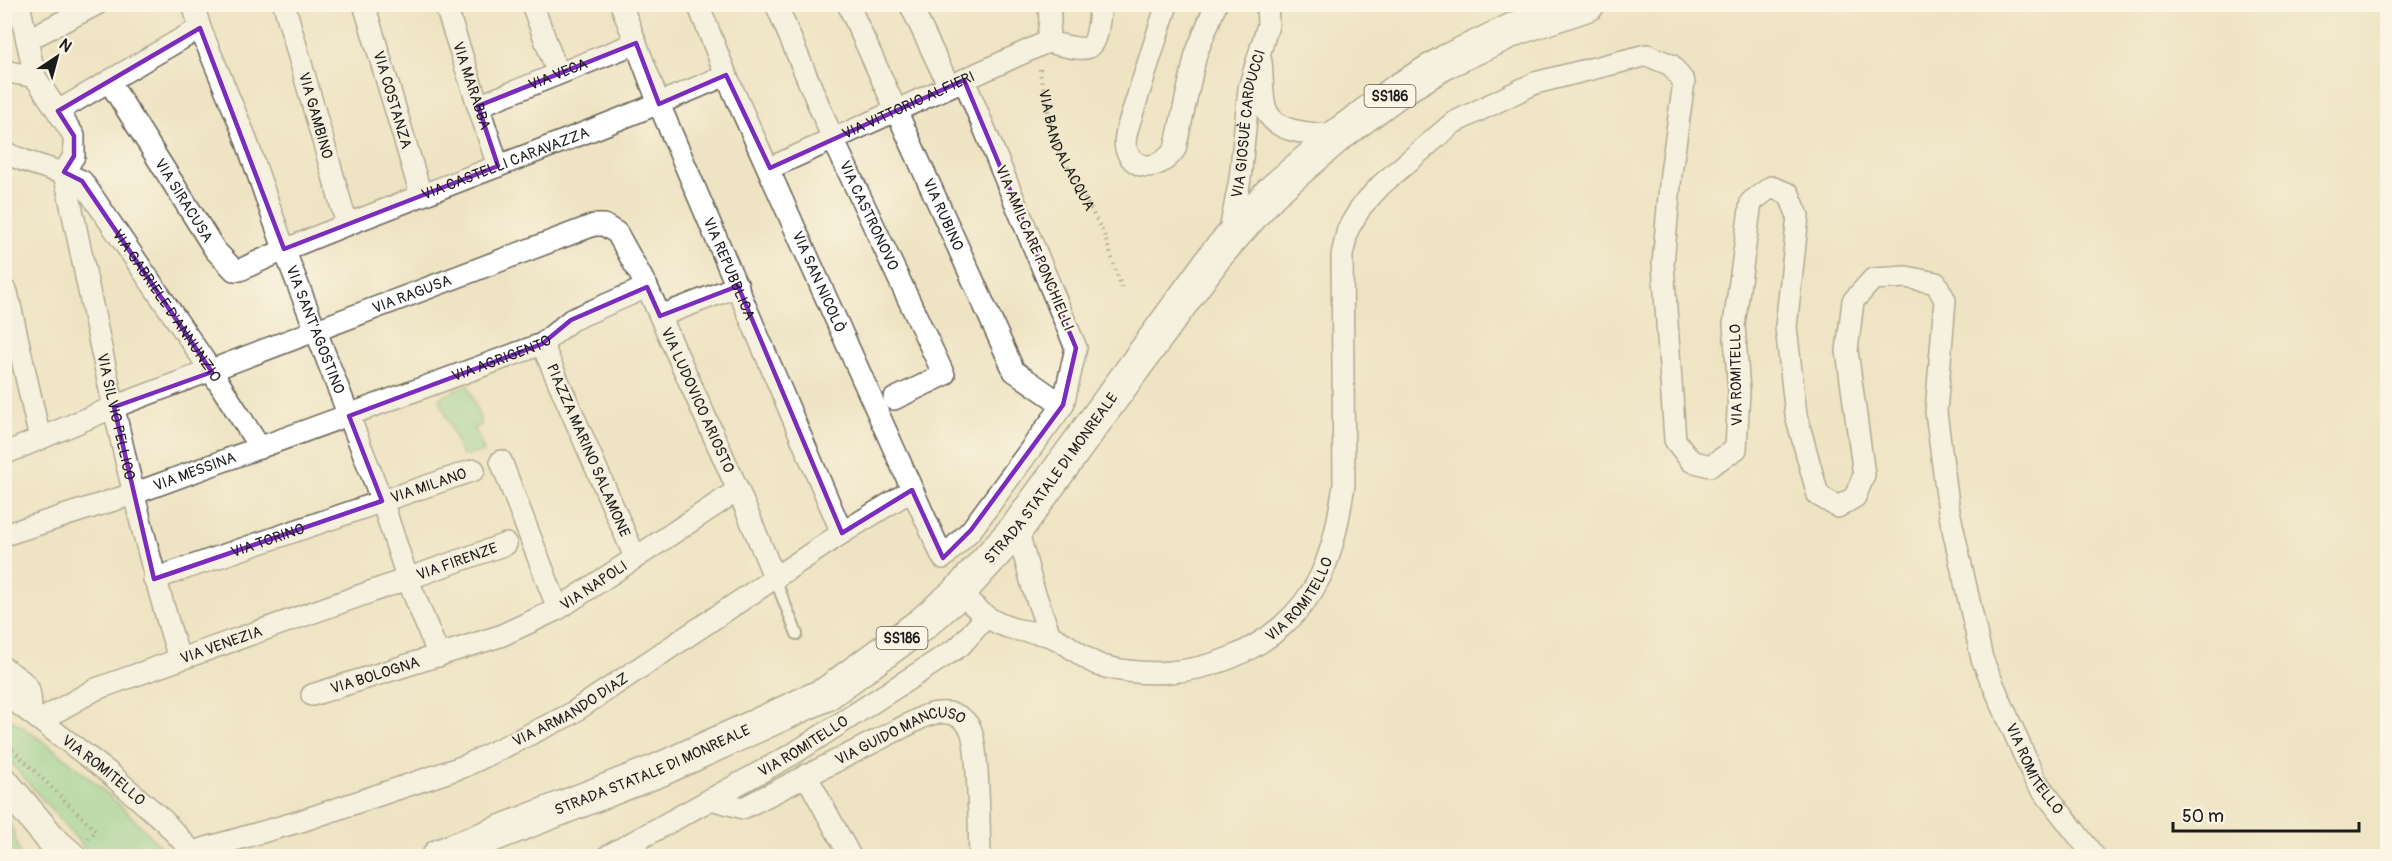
<svg xmlns="http://www.w3.org/2000/svg" width="2392" height="861" font-family="Pangolin,sans-serif">
	<rect width="100%" height="100%" fill="#fcf5e5"/>
	<filter id="ink" filterUnits="userSpaceOnUse"><feTurbulence type="fractalNoise" baseFrequency=".0167" numOctaves="2"/><feDisplacementMap in="SourceGraphic" scale="12" xChannelSelector="R" yChannelSelector="G"/><feConvolveMatrix kernelMatrix="1 2 1 2 8 2 1 2 1" color-interpolation-filters="sRGB"/></filter>
	<filter id="wash" filterUnits="userSpaceOnUse"><feTurbulence type="fractalNoise" baseFrequency=".008" numOctaves="4" result="noise"/><feDisplacementMap in="SourceGraphic" scale="24" xChannelSelector="R" yChannelSelector="G"/><feGaussianBlur stdDeviation="1.35" result="paint"/><feColorMatrix in="noise" values="0 0 0 0 0 0 0 0 0 0 0 0 0 0 0 0 0 1.4 0 .05"/><feComposite in="paint" operator="in"/></filter>
	<g filter="url(#wash)">
		<rect width="100%" height="100%" fill="#eee3c2"/>
		<!-- green -->
		<g fill="#85d08e" stroke="#507655" stroke-width="1.5">
			<polygon points="468,384 482,424 475,428 484,452 462,456 439,398"/>
			<path d="M 4,715 C 66,754 121,802 169,856 L 92,856 L 88,854 L 82,845 L 5,756 Z"/>
			<polygon points="5,815 13,831 20,856 5,856"/>
		</g>
	</g>
	<g filter="url(#ink)">
		<g fill="none" stroke-linecap="round" stroke-linejoin="round">
			<!-- lane casing -->
			<g stroke="#666256" stroke-width="14">
				<polyline id="lane" points="775,579 797,634"/>
			</g>
			<!-- street casing -->
			<g stroke="#666256" stroke-width="24">
				<g id="street">
					<polyline points="19,4 35,77 74,136 74,156 64,172"/>
					<path id="s2" d="M 193,4 L 200,28 L 244,134 L 284,249 L 382,501 L 408,580 L 439,656"/>
					<path id="s3" d="M 284,4 L 347,225"/>
					<path id="s4" d="M 364,4 L 421,195"/>
					<path id="s5" d="M 445,4 L 498,166"/>
					<polyline points="532,4 558,74"/>
					<path id="s6" d="M 621,4 L 659,104 L 842,533"/>
					<path id="s7" d="M 698,4 L 726,75 L 943,558 L 971,530 L 1063,405 L 1076,348 L 964,80"/>
					<path id="s8" d="M 776,4 L 833,139 L 944,375 L 894,399"/>
					<path id="s9" d="M 848,4 L 1014,371 L 1063,405"/>
					<polyline points="910,4 949,86"/>
					<path d="M 1167,4 L 1127,130 C 1126,135 1124,143 1126,149 C 1136,175 1162,168 1175,149 L 1196,54 L 1216,4"/>
					<polyline points="27,40 97,4"/>
					<path d="M 1047,42 C 1096,53 1095,55 1101,4"/>
					<polyline points="1047,42 1050,22 1049,4"/>
					<path d="M 1261,62 C 1263,76 1261,95 1266,109 C 1275,135 1314,133 1337,136"/>
					<polyline points="4,71 35,77"/>
					<path id="s10" d="M 109,81 L 215,250 L 234,270 L 240,270 C 292,245 346,225 400,204 C 509,161 619,122 726,75"/>
					<path id="s11" d="M 478,106 L 636,43"/>
					<polyline points="58,111 200,28"/>
					<path id="s12" d="M 4,152 C 29,165 57,169 82,181 L 212,372 L 260,448"/>
					<path id="s13" d="M 770,168 L 1047,42"/>
					<path id="s14" d="M 64,172 C 99,335 129,499 179,658"/>
					<path id="s15" d="M 1229,236 L 1240,179 L 1249,88 L 1268,25 L 1267,4"/>
					<polyline points="7,292 40,439"/>
					<polyline points="660,316 738,286"/>
					<path id="s16" d="M 542,344 L 635,557"/>
					<path id="s17" d="M 4,454 L 114,407 L 594,225 L 604,225 L 617,233 L 647,287 L 738,490 L 775,579"/>
					<polyline points="501,461 558,609"/>
					<polyline points="1017,528 1033,588 1050,636"/>
					<path id="s18" d="M 4,535 L 133,494 L 542,344 L 571,320 L 647,287"/>
					<path id="s19" d="M 154,579 L 474,470"/>
					<path id="s20" d="M 959,592 C 978,610 988,622 1014,629 C 1026,632 1039,632 1050,636 C 1070,643 1086,663 1106,667 C 1186,687 1282,654 1320,577 C 1334,548 1339,516 1344,485 L 1342,255 L 1348,229 L 1361,207 L 1381,185 L 1453,123 L 1535,83 L 1647,55 L 1671,65 L 1684,82 L 1671,173 L 1663,264 L 1675,440 L 1691,461 L 1710,466 L 1736,449 L 1739,391 L 1734,325 L 1751,202 L 1771,187 L 1789,194 L 1798,216 L 1786,327 L 1796,415 L 1818,495 L 1838,507 L 1855,497 L 1864,475 L 1847,351 L 1853,301 L 1873,279 L 1906,277 L 1936,283 L 1945,300 L 1936,412 L 1949,511 L 1982,659 L 2035,780 L 2094,856"/>
					<path d="M 4,668 C 28,686 31,682 31,713"/>
					<path id="s21" d="M 4,693 L 108,772 L 164,821 L 196,856"/>
					<path id="s22" d="M 312,695 L 500,636 L 558,609 L 738,490"/>
					<path id="s23" d="M 41,720 L 96,689 L 506,544"/>
					<polyline points="806,775 850,856"/>
					<path id="s24" d="M 711,799 L 743,808 L 925,716 C 942,710 960,711 970,728 C 979,745 979,832 980,856"/>
					<path id="s25" d="M 192,852 L 301,821 L 465,766 L 569,715 L 842,533 L 912,490"/>
					<path id="s26" d="M 608,856 L 793,754 L 960,646 L 985,618"/>
				</g>
			</g>
			<!-- secondary casing -->
			<g stroke="#666256" stroke-width="33">
				<polyline id="secondary" points="4,783 53,841 70,856"/>
			</g>
			<!-- primary casing -->
			<g stroke="#666256" stroke-width="36">
				<g id="primary">
					<path id="s27" d="M 439,856 L 659,770 L 826,694 L 922,624 L 959,592 L 1017,528 L 1216,255 L 1271,193 L 1337,136 L 1399,90 L 1447,61 L 1517,28 L 1588,4"/>
				</g>
			</g>
			<!-- path -->
			<g stroke="#666256" stroke-width="4" stroke-dasharray="1.5 4.5" stroke-linecap="butt">
				<path id="s1" d="M 1040,69 L 1040,73 L 1055,143 L 1104,234 L 1122,289"/>
				<polyline points="4,741 96,831 88,839"/>
			</g>
			<!-- lane -->
			<use href="#lane" stroke="#fff" stroke-width="10"/>
			<!-- street -->
			<use href="#street" stroke="#fff" stroke-width="21"/>
			<!-- secondary -->
			<use href="#secondary" stroke="#fff" stroke-width="30"/>
			<!-- primary -->
			<use href="#primary" stroke="#fff" stroke-width="33"/>
		</g>
	</g>
	<!-- marked area -->
	<path d="M0 0H2392V861H0ZM 200,28 L 284,249 L 498,166 L 478,106 L 636,43 L 659,104 L 726,75 L 770,168 L 964,80 L 1076,348 L 1063,405 L 971,530 L 943,558 L 912,490 L 842,533 L 738,286 L 660,316 L 647,287 L 571,320 L 542,344 L 349,416 L 382,501 L 154,579 L 114,407 L 212,372 L 82,181 L 64,172 L 74,156 L 74,136 L 58,111 Z" fill="#eee3c2" fill-opacity=".55" fill-rule="evenodd"/>
	<path fill="none" stroke="#7b2cbf" stroke-width="4.5" stroke-linejoin="round" d="M 200,28 L 284,249 L 498,166 L 478,106 L 636,43 L 659,104 L 726,75 L 770,168 L 964,80 L 1076,348 L 1063,405 L 971,530 L 943,558 L 912,490 L 842,533 L 738,286 L 660,316 L 647,287 L 571,320 L 542,344 L 349,416 L 382,501 L 154,579 L 114,407 L 212,372 L 82,181 L 64,172 L 74,156 L 74,136 L 58,111 Z"/>
	<g text-anchor="middle" stroke-width="4.5" stroke-linejoin="round" paint-order="stroke">
		<!-- shield labels -->
		<g fill="#fcf5e5" stroke="#5f5d58" stroke-width="1.5">
			<rect x="1364.5" y="85" width="51" height="22" rx="4.5"/>
			<rect x="876.5" y="627" width="51" height="22" rx="4.5"/>
		</g>
		<g font-size="14" font-weight="bold" fill="#1c1c1c">
			<text x="1390" y="101">SS186</text>
			<text x="902" y="643">SS186</text>
		</g>
		<!-- street labels -->
		<g font-size="15" fill="#1c1c1c" stroke="#fcf5e5">
			<text dy="5" stroke="none"><textPath href="#s11" startOffset="86">VIA VECA</textPath></text>
			<text dy="5" stroke="none"><textPath href="#s5" startOffset="86">VIA MARABBA</textPath></text>
			<text dy="5" stroke="none"><textPath href="#s4" startOffset="100">VIA COSTANZA</textPath></text>
			<text dy="5" stroke="none"><textPath href="#s13" startOffset="152">VIA VITTORIO ALFIERI</textPath></text>
			<text dy="5" stroke="none"><textPath href="#s3" startOffset="116">VIA GAMBINO</textPath></text>
			<text dy="5" stroke="none"><textPath href="#s15" startOffset="114">VIA GIOSUÈ CARDUCCI</textPath></text>
			<text dy="5" stroke="none"><textPath href="#s1" startOffset="86">VIA BANDALACQUA</textPath></text>
			<text dy="5" stroke="none"><textPath href="#s10" startOffset="519">VIA CASTELLI CARAVAZZA</textPath></text>
			<text dy="5" stroke="none"><textPath href="#s10" startOffset="141">VIA SIRACUSA</textPath></text>
			<text dy="5" stroke="none"><textPath href="#s9" startOffset="231">VIA RUBINO</textPath></text>
			<text dy="5" stroke="none"><textPath href="#s8" startOffset="231">VIA CASTRONOVO</textPath></text>
			<text transform="translate(1035 248) rotate(67)" y="5">VIA AMILCARE PONCHIELLI</text>
			<text dy="5" stroke="none"><textPath href="#s6" startOffset="286">VIA REPUBBLICA</textPath></text>
			<text dy="5" stroke="none"><textPath href="#s7" startOffset="303">VIA SAN NICOLÒ</textPath></text>
			<text dy="5" stroke="none"><textPath href="#s17" startOffset="438">VIA RAGUSA</textPath></text>
			<text dy="5" stroke="none"><textPath href="#s12" startOffset="234">VIA GABRIELE D'ANNUNZIO</textPath></text>
			<text dy="5" stroke="none"><textPath href="#s2" startOffset="348">VIA SANT'AGOSTINO</textPath></text>
			<text dy="5" stroke="none"><textPath href="#s18" startOffset="528">VIA AGRIGENTO</textPath></text>
			<text transform="translate(1736 375) rotate(-91)" y="5">VIA ROMITELLO</text>
			<text dy="5" stroke="none"><textPath href="#s17" startOffset="844">VIA LUDOVICO ARIOSTO</textPath></text>
			<text dy="5" stroke="none"><textPath href="#s14" startOffset="250">VIA SILVIO PELLICO</textPath></text>
			<text dy="5" stroke="none"><textPath href="#s16" startOffset="116">PIAZZA MARINO SALAMONE</textPath></text>
			<text dy="5" stroke="none"><textPath href="#s18" startOffset="201">VIA MESSINA</textPath></text>
			<text dy="5" stroke="none"><textPath href="#s27" startOffset="734">STRADA STATALE DI MONREALE</textPath></text>
			<text dy="5" stroke="none"><textPath href="#s19" startOffset="290">VIA MILANO</textPath></text>
			<text dy="5" stroke="none"><textPath href="#s19" startOffset="120">VIA TORINO</textPath></text>
			<text dy="5" stroke="none"><textPath href="#s23" startOffset="446">VIA FIRENZE</textPath></text>
			<text dy="5" stroke="none"><textPath href="#s22" startOffset="304">VIA NAPOLI</textPath></text>
			<text dy="5" stroke="none"><textPath href="#s20" startOffset="388">VIA ROMITELLO</textPath></text>
			<text dy="5" stroke="none"><textPath href="#s23" startOffset="196">VIA VENEZIA</textPath></text>
			<text dy="5" stroke="none"><textPath href="#s22" startOffset="66">VIA BOLOGNA</textPath></text>
			<text dy="5" stroke="none"><textPath href="#s25" startOffset="406">VIA ARMANDO DIAZ</textPath></text>
			<text dy="5" stroke="none"><textPath href="#s24" startOffset="208">VIA GUIDO MANCUSO</textPath></text>
			<text dy="5" stroke="none"><textPath href="#s26" startOffset="224">VIA ROMITELLO</textPath></text>
			<text dy="5" stroke="none"><textPath href="#s20" startOffset="3052">VIA ROMITELLO</textPath></text>
			<text dy="5" stroke="none"><textPath href="#s27" startOffset="230">STRADA STATALE DI MONREALE</textPath></text>
			<text dy="5" stroke="none"><textPath href="#s21" startOffset="126">VIA ROMITELLO</textPath></text>
		</g>
	</g>
	<!-- margin -->
	<rect width="2392" height="861" fill="none" stroke="#fcf5e5" stroke-width="24"/>
	<!-- north arrow -->
	<g transform="translate(57 57) rotate(36)" stroke="#fcf5e5" stroke-width="4.5" paint-order="stroke">
	<path d="M0-4.5L10 22L0 15L-10 22Z" fill="#1c1c1c"/>
	<text y="-9" font-size="16" font-weight="bold" text-anchor="middle" fill="#1c1c1c">N</text>
	</g>
	<!-- scale -->
	<path d="M2173 822v9h186v-9" fill="none" stroke="#1c1c1c" stroke-width="3"/>
	<text x="2182" y="822" font-size="18" fill="#1c1c1c" stroke="#fcf5e5" stroke-width="4.5" paint-order="stroke">50 m</text>
</svg>
